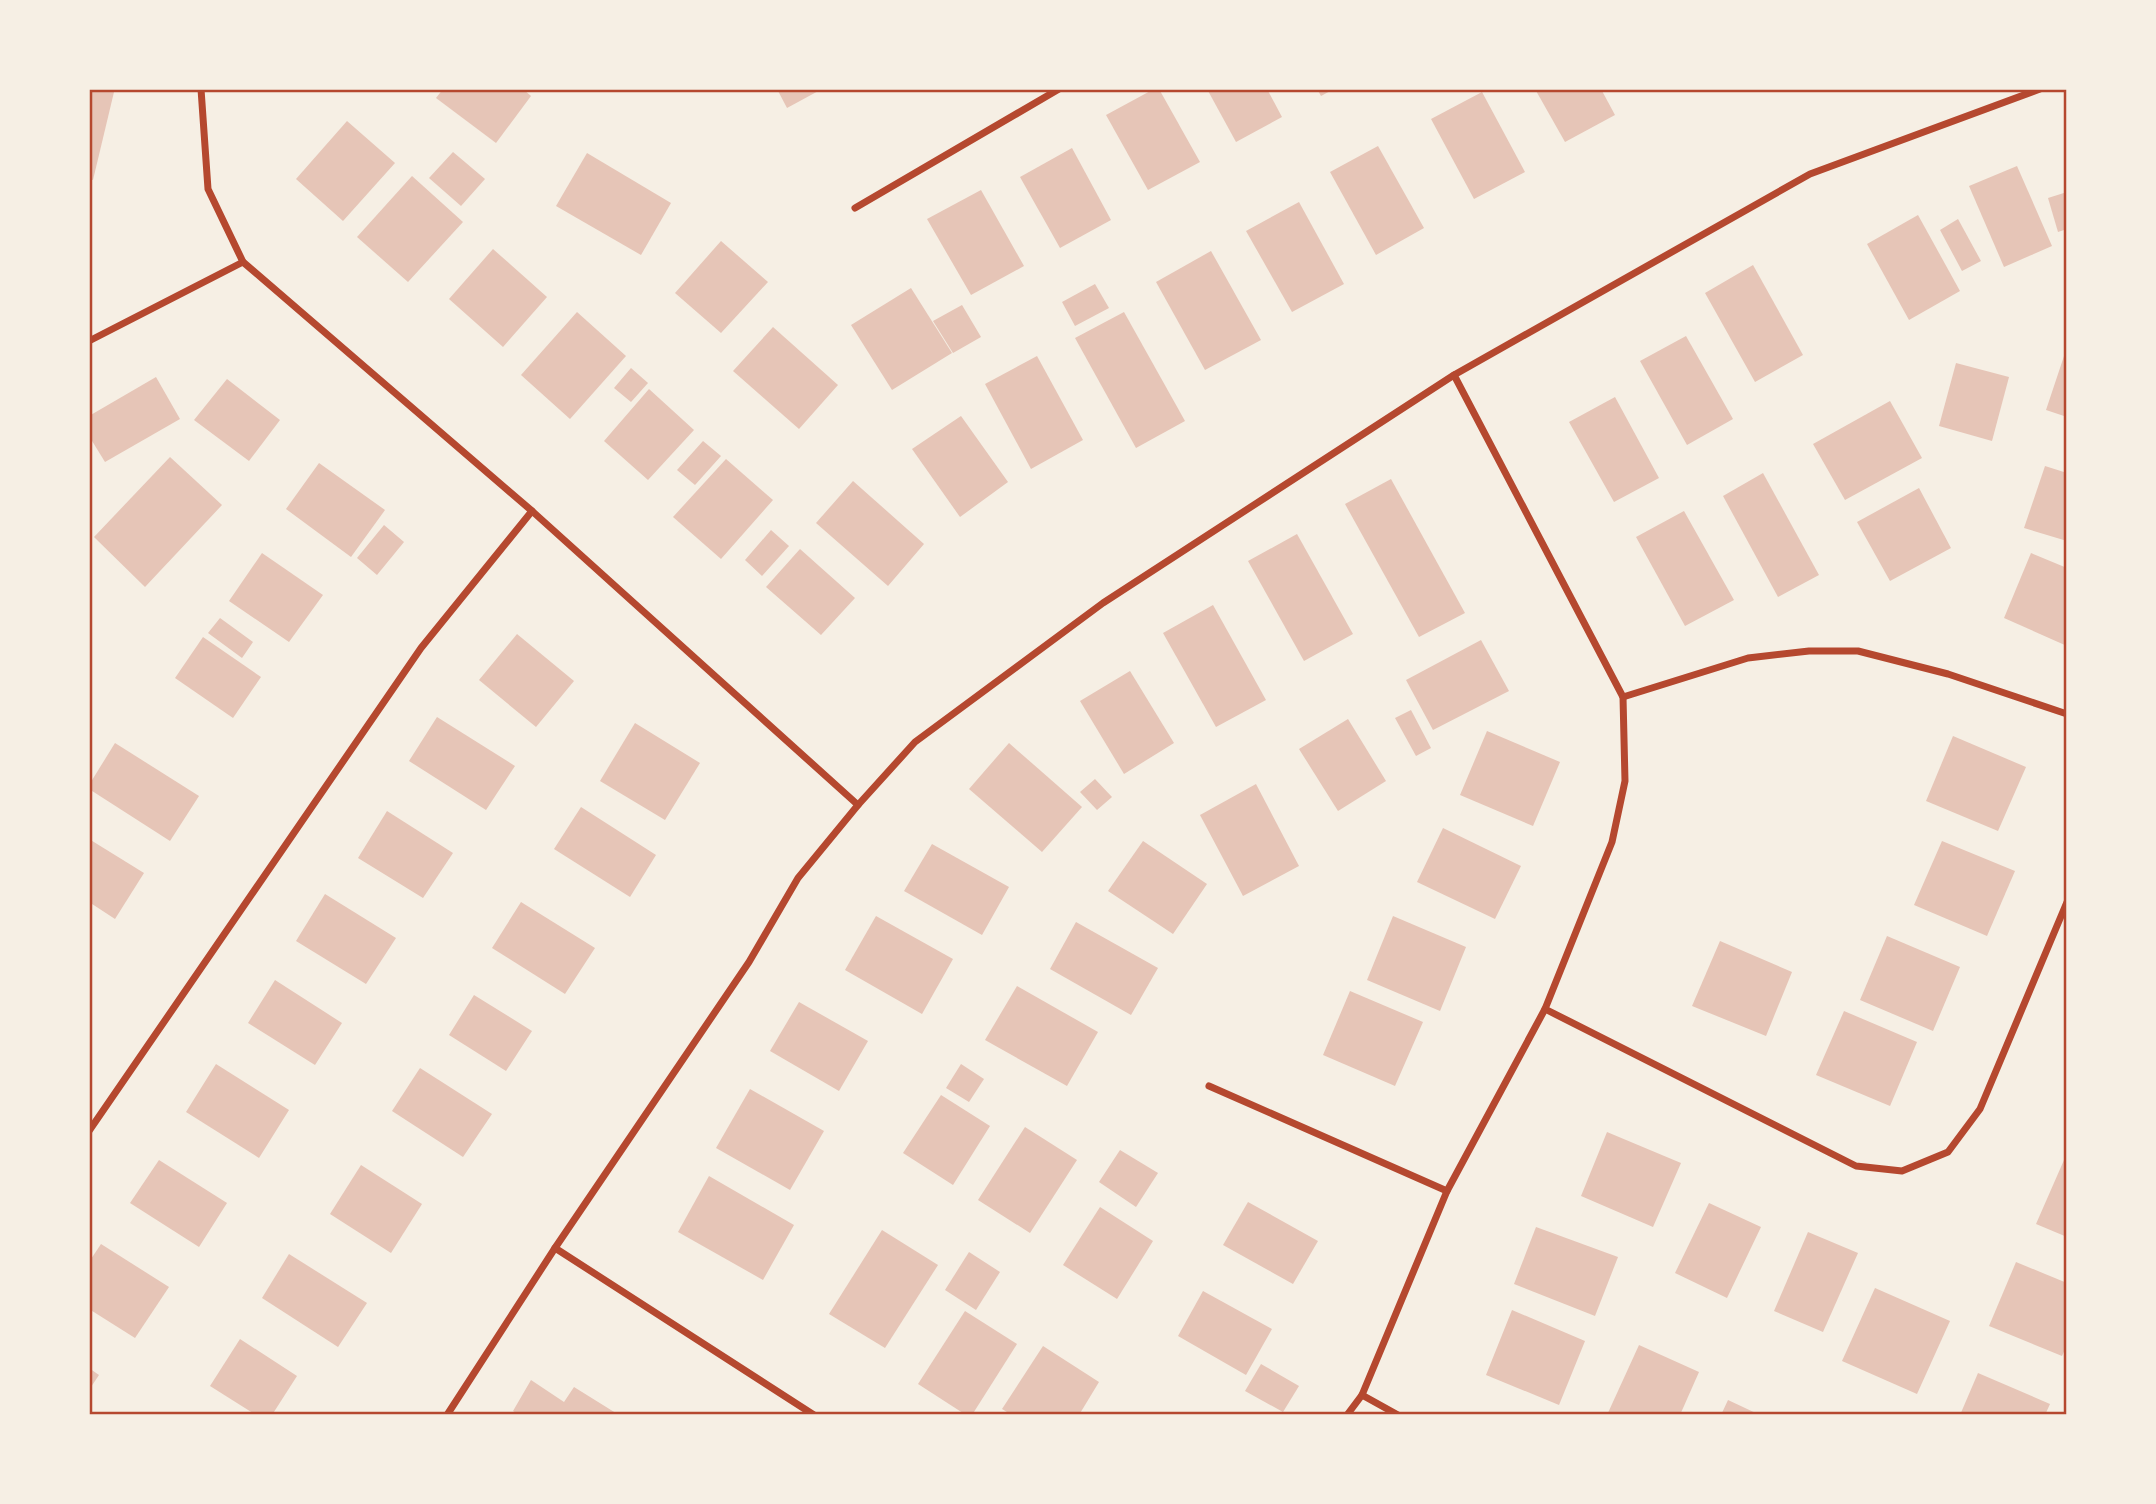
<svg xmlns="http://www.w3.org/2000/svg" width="2156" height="1504" font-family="Inter,sans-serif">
	<rect width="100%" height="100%" fill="#f6efe4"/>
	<!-- building -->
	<g fill="#e6c5b7">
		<polygon points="89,89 114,92 93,180 89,179"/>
		<polygon points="443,89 523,89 531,96 496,143 436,98"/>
		<polygon points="777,89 822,89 787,108"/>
		<polygon points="1154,89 1159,89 1200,162 1148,190 1106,115"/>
		<polygon points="1207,89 1267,89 1282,117 1236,142"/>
		<polygon points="1317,89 1334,89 1321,96"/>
		<polygon points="1535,89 1601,89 1615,115 1565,142"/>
		<polygon points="1482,92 1525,172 1474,199 1431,119"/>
		<polygon points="347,121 395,163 343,221 296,179"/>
		<polygon points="1378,146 1424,228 1376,255 1330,172"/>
		<polygon points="1072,148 1111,220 1060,248 1020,177"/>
		<polygon points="453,152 485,179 461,206 429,178"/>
		<polygon points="587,153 671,203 641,255 556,206"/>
		<polygon points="2017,166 2052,246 2004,267 1969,186"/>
		<polygon points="412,176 463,222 408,282 357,237"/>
		<polygon points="981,190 1024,266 971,295 927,219"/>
		<polygon points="2067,192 2067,229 2058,232 2048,198"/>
		<polygon points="1299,202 1344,284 1292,312 1246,231"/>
		<polygon points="1918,215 1960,291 1909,320 1867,244"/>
		<polygon points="1958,219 1981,261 1962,271 1940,230"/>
		<polygon points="721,241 768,282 721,333 675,293"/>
		<polygon points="493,249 547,297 503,347 449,299"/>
		<polygon points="1211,251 1261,340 1205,370 1156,282"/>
		<polygon points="1753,265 1803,355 1755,382 1705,293"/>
		<polygon points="1095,284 1109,308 1075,326 1062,302"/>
		<polygon points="911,288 952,353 892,390 851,325"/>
		<polygon points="962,305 981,337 953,353 933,321"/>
		<polygon points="577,312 626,356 570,419 521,375"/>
		<polygon points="1124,312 1185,421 1136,448 1075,338"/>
		<polygon points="773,327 838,385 799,429 733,371"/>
		<polygon points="1686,336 1733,419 1687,445 1640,361"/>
		<polygon points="2067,347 2067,417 2046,410"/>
		<polygon points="1037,356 1083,440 1031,469 985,384"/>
		<polygon points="1956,363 2009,377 1992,441 1939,426"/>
		<polygon points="631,368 648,383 631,402 614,388"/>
		<polygon points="156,377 180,419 105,462 89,436 89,416"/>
		<polygon points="227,379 280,420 249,461 194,420"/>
		<polygon points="649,389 694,430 648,480 604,441"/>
		<polygon points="1615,397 1659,478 1614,502 1569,422"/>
		<polygon points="1890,401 1922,458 1845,500 1813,444"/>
		<polygon points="961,416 1008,482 960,517 912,449"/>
		<polygon points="703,441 721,456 695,485 677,470"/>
		<polygon points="170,457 222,505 145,587 94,537"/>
		<polygon points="726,459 773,500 721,559 673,517"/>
		<polygon points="319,463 385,510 351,557 286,509"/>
		<polygon points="2045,466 2067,473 2067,541 2024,528"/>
		<polygon points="1763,473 1819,575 1778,597 1723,496"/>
		<polygon points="1391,479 1465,613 1419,637 1345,504"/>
		<polygon points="853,481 924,544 888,586 816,523"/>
		<polygon points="1919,488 1951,548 1890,581 1857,522"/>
		<polygon points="1684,511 1734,600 1685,626 1636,537"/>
		<polygon points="384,525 404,542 377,575 357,558"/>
		<polygon points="771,530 789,546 762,576 745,560"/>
		<polygon points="1297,534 1353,634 1304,661 1248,561"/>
		<polygon points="800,549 855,598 821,635 766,587"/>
		<polygon points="262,553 323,595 289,642 229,601"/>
		<polygon points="2031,553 2067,568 2067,646 2004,618"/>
		<polygon points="1213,605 1266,700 1216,727 1163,633"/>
		<polygon points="220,618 253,642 242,658 208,633"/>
		<polygon points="517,634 574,681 536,727 479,680"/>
		<polygon points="203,637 261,677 233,718 175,678"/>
		<polygon points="1481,640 1509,691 1433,730 1406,680"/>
		<polygon points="1130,671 1174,743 1124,774 1080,701"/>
		<polygon points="1411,710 1431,748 1416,756 1395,718"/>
		<polygon points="437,717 515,766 486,810 409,761"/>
		<polygon points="1348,719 1386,781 1338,811 1299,749"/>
		<polygon points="635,723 700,763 665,820 600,781"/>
		<polygon points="1487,731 1560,762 1533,826 1460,795"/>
		<polygon points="1953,736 2026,767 1998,831 1926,801"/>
		<polygon points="115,743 199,796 170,841 89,789 89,785"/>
		<polygon points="1009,743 1082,807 1042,852 969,789"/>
		<polygon points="1095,779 1112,797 1097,810 1080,792"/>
		<polygon points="1256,784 1299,866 1243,896 1200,815"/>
		<polygon points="581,807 656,855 630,897 554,849"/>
		<polygon points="387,811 453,853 423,898 358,858"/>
		<polygon points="1443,828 1521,866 1495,919 1417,882"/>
		<polygon points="89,839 144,873 115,919 89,902"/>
		<polygon points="1143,841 1207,884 1173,934 1108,891"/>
		<polygon points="1942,841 2015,871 1987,936 1914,905"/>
		<polygon points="932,844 1009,887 982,935 904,891"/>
		<polygon points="325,894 396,938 366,984 296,941"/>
		<polygon points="521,902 595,948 565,994 492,948"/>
		<polygon points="876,916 953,959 922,1014 845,970"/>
		<polygon points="1393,916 1466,947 1440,1011 1367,980"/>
		<polygon points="1076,922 1158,968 1131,1015 1050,969"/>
		<polygon points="1887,936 1960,967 1933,1031 1860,1000"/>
		<polygon points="1720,941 1792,972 1766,1036 1692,1006"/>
		<polygon points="275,980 342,1023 315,1065 248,1023"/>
		<polygon points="1017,986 1098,1032 1067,1086 985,1040"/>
		<polygon points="1350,991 1423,1022 1395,1086 1323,1055"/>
		<polygon points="474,995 532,1031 506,1071 449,1035"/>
		<polygon points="799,1002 868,1041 839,1091 770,1051"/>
		<polygon points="1844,1011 1917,1042 1890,1106 1816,1075"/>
		<polygon points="216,1064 289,1110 259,1158 186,1112"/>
		<polygon points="961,1064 984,1079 969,1102 946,1088"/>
		<polygon points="420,1068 492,1114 463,1157 392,1111"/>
		<polygon points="750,1089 824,1131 790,1190 716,1148"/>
		<polygon points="941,1095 990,1126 953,1185 903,1153"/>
		<polygon points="1025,1127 1077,1160 1030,1233 978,1200"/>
		<polygon points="1607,1132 1681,1163 1653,1227 1581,1196"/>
		<polygon points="1120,1150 1158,1173 1136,1207 1099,1182"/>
		<polygon points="159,1160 227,1203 199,1247 130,1203"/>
		<polygon points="2064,1160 2067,1161 2067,1237 2036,1224"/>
		<polygon points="361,1165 422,1204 391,1253 330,1214"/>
		<polygon points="709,1176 794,1225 763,1280 678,1232"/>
		<polygon points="1248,1202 1318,1241 1293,1284 1223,1245"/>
		<polygon points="1709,1203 1761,1227 1727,1298 1675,1273"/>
		<polygon points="1100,1207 1153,1241 1117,1299 1063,1265"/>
		<polygon points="1536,1227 1618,1257 1595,1316 1514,1284"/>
		<polygon points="882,1230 938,1265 885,1348 829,1314"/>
		<polygon points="1808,1232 1858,1253 1823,1332 1774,1311"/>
		<polygon points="101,1244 169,1287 135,1338 89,1309 89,1262"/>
		<polygon points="969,1252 1000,1272 976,1310 945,1290"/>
		<polygon points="289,1254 367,1303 338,1347 262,1298"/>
		<polygon points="2016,1262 2067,1283 2067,1345 2062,1356 1989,1326"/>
		<polygon points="1875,1288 1950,1321 1917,1394 1842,1361"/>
		<polygon points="1203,1291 1272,1329 1246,1375 1178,1336"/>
		<polygon points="1512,1310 1585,1341 1559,1405 1486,1375"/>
		<polygon points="965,1311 1017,1344 972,1415 966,1415 918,1384"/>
		<polygon points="240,1339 297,1376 272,1415 256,1415 210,1386"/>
		<polygon points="1639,1345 1699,1372 1680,1415 1607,1415"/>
		<polygon points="1043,1346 1099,1382 1079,1415 1012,1415 1002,1409"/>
		<polygon points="1261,1364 1299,1386 1283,1412 1245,1391"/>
		<polygon points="89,1368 99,1375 89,1390"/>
		<polygon points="1978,1373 2050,1404 2045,1415 1960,1415"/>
		<polygon points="531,1380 564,1402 574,1387 619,1415 519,1415 513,1411"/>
		<polygon points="1728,1400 1760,1415 1721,1415"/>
	</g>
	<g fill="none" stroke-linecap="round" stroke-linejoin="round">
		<!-- minor -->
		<g stroke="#b5482f" stroke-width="7">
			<polyline points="201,89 208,189 243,262 532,511 858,805"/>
			<polyline points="855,208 1059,89"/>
			<polyline points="89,341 243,262"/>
			<polyline points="1623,697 1748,658 1809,651 1858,651 1948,674 2067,714"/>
			<polyline points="1545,1009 1856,1166 1902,1171 1948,1152 1980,1109 2067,902"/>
			<polyline points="1209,1086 1447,1191"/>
			<polyline points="89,1131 421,648 532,511"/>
			<polyline points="555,1248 814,1415"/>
			<polyline points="1362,1395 1398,1415"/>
			<polyline points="447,1415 555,1248 749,962 798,878 858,805 915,742 1103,603 1454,375 1810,174 2040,89"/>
			<polyline points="1347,1415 1362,1395 1447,1191 1545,1009 1612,842 1625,781 1623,697 1454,375"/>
		</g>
	</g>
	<!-- border -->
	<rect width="2156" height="1504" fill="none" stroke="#f6efe4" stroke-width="182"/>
	<rect x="91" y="91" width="1974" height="1322" fill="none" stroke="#b5482f" stroke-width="2.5"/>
</svg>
